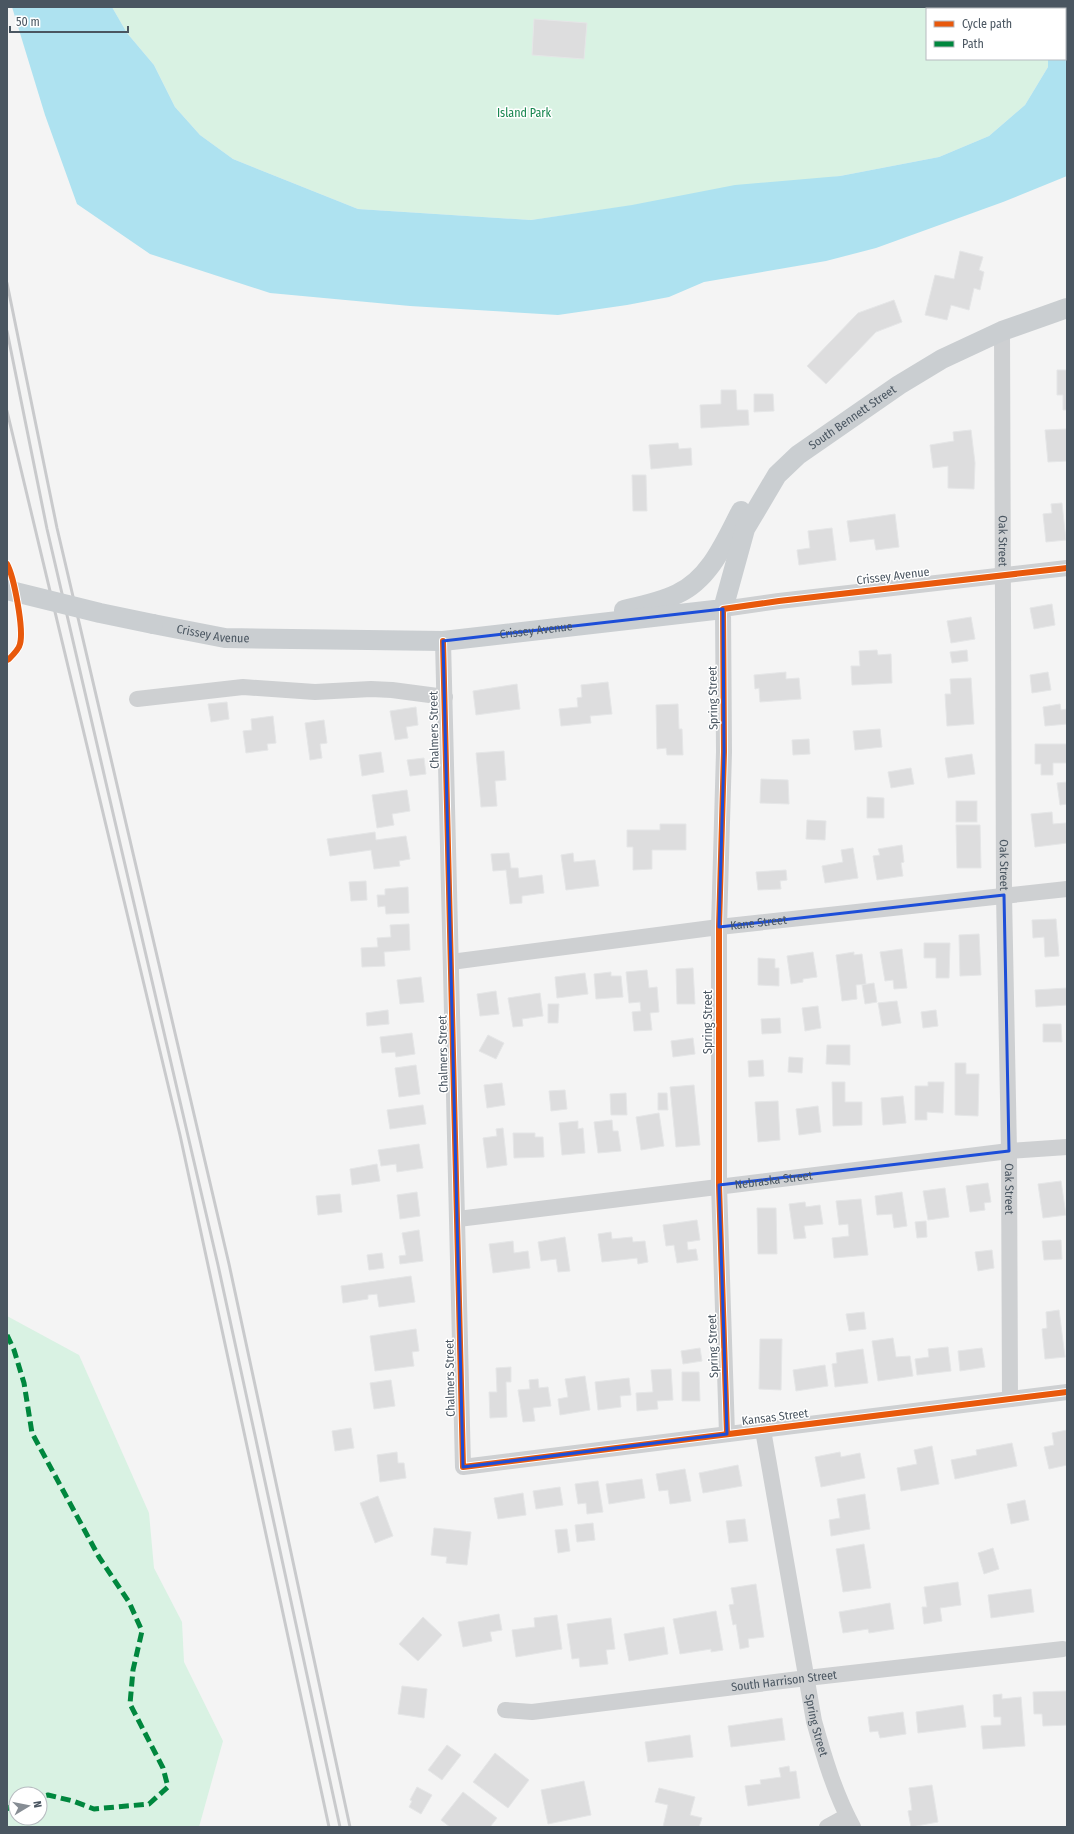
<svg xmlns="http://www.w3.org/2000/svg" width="1074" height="1834" font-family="'Fira Sans Condensed',sans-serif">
	<rect width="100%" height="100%" fill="#f4f4f4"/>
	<!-- green -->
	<g fill="#d9f2e3" fill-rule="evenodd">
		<polygon points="112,7 1042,7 1043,9 927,9 927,59 1048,59 1048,67 1025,105 989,136 939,157 840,176 531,220 358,209 233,159 200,135 175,107 154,65 127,33"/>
		<path d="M 7,1316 L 79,1355 L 149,1513 L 154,1568 L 182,1622 L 184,1662 L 223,1741 L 199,1827 L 7,1827 ZM 16,1794 L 40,1794 L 40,1818 L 16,1818 Z"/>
	</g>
	<!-- water -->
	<polygon fill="#aee2f0" points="12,7 112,7 127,33 154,65 175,107 200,135 233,159 358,209 531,220 632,205 735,185 840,176 939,157 989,136 1025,105 1048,67 1048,59 1065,59 1065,9 1043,9 1042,7 1067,7 1067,176 1003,202 876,248 826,261 704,282 669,297 627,305 558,315 410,306 270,293 150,254 77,204 45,115"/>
	<!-- building -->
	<g fill="#ddddde" stroke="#e5e6e7">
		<polygon points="534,19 587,23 584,59 532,55"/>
		<polygon points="960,251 983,257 979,270 984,272 980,290 974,288 969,310 951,305 947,320 925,315 935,275 954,279"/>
		<polygon points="894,300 902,322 876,332 826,384 807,366 858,313"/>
		<polygon points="1057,370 1067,370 1067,410 1063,410 1063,395 1057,395"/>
		<polygon points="721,390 736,390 737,410 748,410 749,425 701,428 700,405 721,404"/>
		<polygon points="754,394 773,394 774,411 754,412"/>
		<polygon points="1067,429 1067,461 1048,462 1045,430"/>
		<polygon points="971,430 975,463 974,489 948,488 948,466 933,468 930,445 954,441 953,432"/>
		<polygon points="678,443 679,449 691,448 692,465 651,469 649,445"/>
		<polygon points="632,475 646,475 647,511 633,511"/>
		<polygon points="1062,503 1066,540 1046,542 1043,514 1052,513 1051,504"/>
		<polygon points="895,514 899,547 876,550 874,539 850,542 847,521"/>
		<polygon points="832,528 836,560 799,565 797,550 810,548 808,531"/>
		<polygon points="1052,604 1055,625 1034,629 1030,608"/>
		<polygon points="971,617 975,639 951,643 947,621"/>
		<polygon points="877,650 878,655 891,654 892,683 852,685 851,666 860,666 859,651"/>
		<polygon points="967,650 968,661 952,663 950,652"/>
		<polygon points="786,672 786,679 799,678 801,699 760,702 759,688 755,689 754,675"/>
		<polygon points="1048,672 1051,690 1032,693 1030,675"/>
		<polygon points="971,678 974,724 947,726 945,694 951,694 950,679"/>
		<polygon points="608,682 612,714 590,716 591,723 561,726 559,709 578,707 577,698 582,697 581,685"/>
		<polygon points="517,684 520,709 476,715 473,691"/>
		<polygon points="227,702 229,719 211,722 208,704"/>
		<polygon points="678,704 679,729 682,729 683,755 667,755 666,748 657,749 656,705"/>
		<polygon points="1060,704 1061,710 1067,709 1067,724 1045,726 1043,707"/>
		<polygon points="416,707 418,725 406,727 408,738 395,740 390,711"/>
		<polygon points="273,716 276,743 267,744 268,750 246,753 243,731 252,730 251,719"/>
		<polygon points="324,720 327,743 320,744 322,758 310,760 305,723"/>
		<polygon points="880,729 882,747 855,750 853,731"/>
		<polygon points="809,739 810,754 793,755 792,740"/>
		<polygon points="1035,744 1067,744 1067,763 1053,763 1053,775 1041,775 1041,764 1035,764"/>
		<polygon points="504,751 506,780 495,781 497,806 481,807 476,753"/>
		<polygon points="381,752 384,772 362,776 359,755"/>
		<polygon points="972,754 975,774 948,778 945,758"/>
		<polygon points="424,758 426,774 410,776 407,760"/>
		<polygon points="911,768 914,784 891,788 888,772"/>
		<polygon points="761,779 788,780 789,804 760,803"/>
		<polygon points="1067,782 1067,804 1060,805 1057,783"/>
		<polygon points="407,790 410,811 392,814 394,825 377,828 372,795"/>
		<polygon points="867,797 884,798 884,818 867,818"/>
		<rect x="956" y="801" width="21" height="21"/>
		<polygon points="1052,812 1053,824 1066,823 1067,843 1035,847 1031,814"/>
		<polygon points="807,820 826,821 825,840 806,839"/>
		<polygon points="660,824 686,824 686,850 652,850 652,869 633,870 633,847 627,847 627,830 660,830"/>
		<polygon points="956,825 980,825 981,868 957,868"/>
		<polygon points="375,832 376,840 406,836 410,859 399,861 400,866 374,869 371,850 330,856 327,839"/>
		<polygon points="902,845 904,862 901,863 903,876 877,880 873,856 880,855 878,849"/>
		<polygon points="853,848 858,878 825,883 822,866 843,862 841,850"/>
		<polygon points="509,853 511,868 518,868 519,878 542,875 544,893 522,896 522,903 510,904 506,870 493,871 491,854"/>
		<polygon points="573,853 574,862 595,860 599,886 566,890 561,855"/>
		<polygon points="786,870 787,880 780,881 781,889 758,890 756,872"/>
		<polygon points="366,881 367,900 351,901 349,882"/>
		<polygon points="408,887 409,913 386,914 385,906 378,907 377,895 385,895 385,889"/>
		<polygon points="1056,919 1059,956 1045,957 1044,937 1033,938 1032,920"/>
		<polygon points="409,924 410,950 384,952 385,966 362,967 361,948 378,947 377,938 391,937 390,925"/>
		<polygon points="979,934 981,975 960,976 959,935"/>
		<polygon points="924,943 950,943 949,978 936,978 936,958 924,958"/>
		<polygon points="902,949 907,988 894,989 893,980 885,981 880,952"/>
		<polygon points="813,952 817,977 803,979 803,982 791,984 787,956"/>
		<polygon points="854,952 854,955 862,954 866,984 856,985 857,999 842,1001 836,955"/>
		<polygon points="758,958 775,959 775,968 779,968 779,986 758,985"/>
		<polygon points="693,968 695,1004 677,1004 676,969"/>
		<polygon points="647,970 649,988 657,987 659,1012 650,1013 652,1030 634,1031 632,1012 641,1011 640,1002 629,1003 626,972"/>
		<polygon points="611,972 611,976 621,976 623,997 596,999 594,974"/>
		<polygon points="585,973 588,994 557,998 555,977"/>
		<polygon points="421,977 424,1002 400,1004 397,980"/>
		<polygon points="874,983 877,1002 865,1004 862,985"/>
		<polygon points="1067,988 1067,1005 1036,1007 1035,990"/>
		<polygon points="496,991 499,1014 480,1016 477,994"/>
		<polygon points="540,993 543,1016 522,1019 523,1026 513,1027 508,998"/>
		<polygon points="897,1001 901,1023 882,1026 878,1003"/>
		<polygon points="548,1004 559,1004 558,1023 548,1023"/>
		<polygon points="818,1006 821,1028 805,1031 802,1008"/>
		<polygon points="388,1010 389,1024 367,1026 366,1013"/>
		<polygon points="936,1010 938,1026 923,1028 921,1012"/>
		<polygon points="780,1018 781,1033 762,1034 761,1019"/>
		<polygon points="1043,1024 1061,1024 1062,1042 1043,1042"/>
		<polygon points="412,1033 415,1054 396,1057 395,1052 382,1053 380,1037"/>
		<polygon points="488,1035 504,1043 496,1059 479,1051"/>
		<polygon points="693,1038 695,1054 673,1057 671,1041"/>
		<polygon points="827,1045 850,1045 850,1065 826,1064"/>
		<polygon points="789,1057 803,1058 802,1073 788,1072"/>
		<polygon points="763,1060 764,1076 749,1077 748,1061"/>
		<polygon points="955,1063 966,1063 966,1074 979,1074 978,1116 955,1115"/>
		<polygon points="416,1065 420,1094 399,1097 395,1068"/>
		<polygon points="832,1082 845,1082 845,1102 862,1102 862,1125 833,1126"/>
		<polygon points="928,1082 944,1082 943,1113 927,1112 927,1120 915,1120 915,1086 928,1086"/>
		<polygon points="502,1083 505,1105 487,1108 484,1085"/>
		<polygon points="694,1085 700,1145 676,1147 670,1087"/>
		<polygon points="565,1090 567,1109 551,1111 549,1091"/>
		<polygon points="626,1093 627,1115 611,1115 610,1094"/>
		<polygon points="658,1093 667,1093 668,1110 658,1110"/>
		<polygon points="903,1096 906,1123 883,1125 881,1098"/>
		<polygon points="778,1101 780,1140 758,1142 755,1102"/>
		<polygon points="423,1105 426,1124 390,1129 387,1110"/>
		<polygon points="818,1106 821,1132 799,1135 796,1109"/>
		<polygon points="659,1113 664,1146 641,1150 636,1117"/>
		<polygon points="612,1120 613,1131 618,1131 621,1151 598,1153 594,1122"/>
		<polygon points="578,1121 578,1129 583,1128 585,1153 562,1155 559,1123"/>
		<polygon points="503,1128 507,1165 487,1168 483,1138 497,1136 496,1129"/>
		<polygon points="513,1133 535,1133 535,1137 543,1137 544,1157 514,1158"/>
		<polygon points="419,1144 423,1168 397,1172 396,1164 381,1166 378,1150"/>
		<polygon points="377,1164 380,1181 352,1185 350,1169"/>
		<polygon points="1061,1181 1066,1215 1043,1218 1038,1184"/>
		<polygon points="988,1183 991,1202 984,1203 985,1210 970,1212 966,1186"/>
		<polygon points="945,1188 949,1217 928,1220 923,1191"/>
		<polygon points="417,1192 420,1216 400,1219 397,1195"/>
		<polygon points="902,1192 907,1226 894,1228 892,1214 877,1215 875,1196"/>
		<polygon points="340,1194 342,1212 318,1215 316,1196"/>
		<polygon points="861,1199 868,1255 834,1258 832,1238 849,1236 848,1224 839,1225 836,1201"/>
		<polygon points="805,1202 806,1207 820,1205 823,1224 804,1226 806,1238 794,1239 789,1204"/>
		<polygon points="757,1208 776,1208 777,1254 758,1254"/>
		<polygon points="697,1220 700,1240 687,1242 688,1250 696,1249 698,1260 677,1263 674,1245 666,1246 663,1225"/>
		<polygon points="926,1221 927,1237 917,1238 915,1222"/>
		<polygon points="419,1230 423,1261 400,1264 399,1256 406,1255 402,1233"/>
		<polygon points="611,1232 612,1239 632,1237 633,1242 645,1241 648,1262 638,1264 637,1258 602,1262 598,1234"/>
		<polygon points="565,1237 570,1271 558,1272 556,1259 541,1261 538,1242"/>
		<polygon points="1061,1240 1062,1259 1044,1260 1042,1241"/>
		<polygon points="513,1241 514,1253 528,1251 530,1268 493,1273 489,1244"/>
		<polygon points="992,1250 994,1268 978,1271 975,1252"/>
		<polygon points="382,1253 384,1268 369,1270 367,1255"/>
		<polygon points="411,1276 415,1302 379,1307 377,1294 368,1295 368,1299 343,1303 341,1286"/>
		<polygon points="1059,1310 1065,1357 1045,1359 1042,1329 1047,1328 1046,1312"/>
		<polygon points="864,1312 866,1329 849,1331 846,1314"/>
		<polygon points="416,1329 419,1351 412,1352 414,1366 375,1371 370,1336"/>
		<polygon points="893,1338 896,1357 910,1356 913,1376 878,1381 872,1341"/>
		<polygon points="760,1339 782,1339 781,1390 759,1389"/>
		<polygon points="948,1347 951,1371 917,1375 915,1359 929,1357 928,1349"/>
		<polygon points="700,1348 702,1361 683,1364 681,1351"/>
		<polygon points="982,1348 985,1367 960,1371 958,1351"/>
		<polygon points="863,1349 868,1383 835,1387 832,1364 837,1363 836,1353"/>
		<polygon points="825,1365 828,1386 796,1391 793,1370"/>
		<polygon points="511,1367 511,1382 506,1382 507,1417 490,1418 489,1392 497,1392 496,1368"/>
		<polygon points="671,1369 673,1400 657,1401 658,1409 637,1411 636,1393 653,1392 651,1370"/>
		<polygon points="682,1372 699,1372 700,1401 682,1401"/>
		<polygon points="585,1376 590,1410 560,1415 558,1399 568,1397 565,1379"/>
		<polygon points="629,1378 631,1395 620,1396 621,1407 598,1410 595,1382"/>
		<polygon points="538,1379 539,1388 548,1387 551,1406 533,1408 535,1421 523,1422 518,1390 530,1389 529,1380"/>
		<polygon points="391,1380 395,1406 374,1409 370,1383"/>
		<polygon points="351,1428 354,1448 335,1451 332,1431"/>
		<polygon points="1067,1430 1067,1465 1049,1469 1044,1447 1054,1445 1052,1433"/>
		<polygon points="1012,1443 1017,1466 955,1479 951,1460 977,1455 976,1450"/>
		<polygon points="932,1446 939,1484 901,1491 897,1468 917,1464 914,1450"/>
		<polygon points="397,1452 398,1463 404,1463 406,1478 380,1482 377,1455"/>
		<polygon points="840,1452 841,1457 860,1453 865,1478 821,1487 815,1457"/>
		<polygon points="738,1465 742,1486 703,1493 699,1473"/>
		<polygon points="685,1469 691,1501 670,1504 668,1490 659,1491 656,1474"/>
		<polygon points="642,1479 645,1498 609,1504 606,1484"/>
		<polygon points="598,1481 603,1512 587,1514 586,1503 578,1504 575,1484"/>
		<polygon points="560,1487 563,1505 536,1509 533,1491"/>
		<polygon points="523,1493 526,1515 498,1519 494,1498"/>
		<polygon points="865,1494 870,1529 831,1536 829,1520 840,1518 837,1499"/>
		<polygon points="378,1496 393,1536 375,1543 360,1503"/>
		<polygon points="1025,1500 1029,1520 1011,1524 1007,1504"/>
		<polygon points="745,1519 748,1541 729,1543 726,1521"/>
		<polygon points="593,1523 595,1540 577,1542 575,1525"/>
		<polygon points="434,1528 471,1532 467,1565 446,1563 447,1557 431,1555"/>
		<polygon points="567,1529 570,1551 558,1553 555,1530"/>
		<polygon points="864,1544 871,1588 843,1592 836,1549"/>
		<polygon points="993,1548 999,1569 984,1574 978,1553"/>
		<polygon points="958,1582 961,1605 940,1608 942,1621 924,1624 922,1607 927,1607 924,1587"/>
		<polygon points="756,1584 764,1637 748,1639 749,1647 740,1649 736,1624 733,1625 729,1605 734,1604 731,1588"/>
		<polygon points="1031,1589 1034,1612 991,1618 988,1595"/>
		<polygon points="890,1603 894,1629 869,1633 868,1629 843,1633 839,1612"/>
		<polygon points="716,1611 723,1650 711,1652 711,1649 680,1654 673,1619"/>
		<polygon points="499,1614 502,1630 490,1632 492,1641 463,1647 458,1622"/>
		<polygon points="557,1615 562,1649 516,1657 512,1630 535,1627 534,1618"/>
		<polygon points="423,1617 442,1635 418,1661 399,1644"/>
		<polygon points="611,1618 615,1649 606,1650 608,1664 580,1667 579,1658 572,1659 567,1624"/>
		<polygon points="664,1627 668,1654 629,1661 624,1634"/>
		<polygon points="402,1686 427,1689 424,1718 398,1714"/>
		<polygon points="1067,1691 1067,1725 1043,1726 1042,1714 1034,1714 1033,1692"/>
		<polygon points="1002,1694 1002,1699 1021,1697 1025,1746 983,1749 981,1726 1001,1725 1001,1717 994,1717 993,1695"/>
		<polygon points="963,1705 966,1727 918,1733 916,1712"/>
		<polygon points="903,1712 906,1734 880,1738 878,1731 870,1732 868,1717"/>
		<polygon points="782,1718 785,1740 731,1747 728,1726"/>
		<polygon points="690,1735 693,1757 648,1762 645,1742"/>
		<polygon points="447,1745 461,1755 442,1780 428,1770"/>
		<polygon points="495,1753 529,1780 508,1808 473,1782"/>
		<polygon points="789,1766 790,1772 796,1771 800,1798 748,1806 745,1786 761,1784 760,1780 781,1777 779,1768"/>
		<polygon points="584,1781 591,1815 548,1824 541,1790"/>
		<polygon points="932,1785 938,1822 911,1827 908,1811 912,1810 909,1788"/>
		<polygon points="417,1787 432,1795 421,1814 409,1807 412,1801 410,1800"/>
		<polygon points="659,1788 695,1797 690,1815 702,1818 699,1827 663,1827 668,1805 655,1802"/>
		<polygon points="463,1792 497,1818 490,1827 450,1827 441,1820"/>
	</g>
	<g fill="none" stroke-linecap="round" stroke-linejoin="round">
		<!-- minor -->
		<g stroke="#ced0d2" stroke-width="16">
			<path id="s1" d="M 1002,331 L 1004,895 L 1009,1151 L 1010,1399"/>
			<polyline points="443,641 463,1467 1067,1392"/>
			<polyline points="137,699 243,687 315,692 371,689 392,690 445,697"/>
			<path id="s2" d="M 451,962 L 719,927 L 1067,889"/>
			<path id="s3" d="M 458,1219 L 1009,1151 L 1067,1147"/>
			<path id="s4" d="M 763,1430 L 814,1721 C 824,1757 835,1794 853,1827"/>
			<polyline points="727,1434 719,1185 719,927 724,752 723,609 779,601 1067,568"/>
			<path id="s5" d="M 505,1710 L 532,1712 L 807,1678 L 1063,1649"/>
			<polyline points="827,1827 847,1816"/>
		</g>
		<!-- major -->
		<g stroke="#caced1" stroke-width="20">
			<path d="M 624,610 C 641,606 660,602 677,594 C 710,579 725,542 741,511"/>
			<path id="s6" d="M 153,624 L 225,638 L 443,641 L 723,609 L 745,529 L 777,475 L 798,455 L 899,385 L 942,359 L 1002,331 L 1067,308"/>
		</g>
		<!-- rail -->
		<g stroke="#c9cacc" stroke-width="3">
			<polyline points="7,283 57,528 229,1264 350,1827"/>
			<polyline points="7,331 47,529 218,1265 340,1827"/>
			<polyline points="7,411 180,1135 329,1827"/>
		</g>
		<!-- major-bridge -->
		<polyline stroke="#caced1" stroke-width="20" points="7,590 100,613 153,624"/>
		<!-- quiet -->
		<g stroke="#00873e" stroke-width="5" stroke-dasharray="10 5" stroke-linecap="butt">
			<polyline points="7,1335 14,1350 24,1383 32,1433 99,1557 129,1602 142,1631 133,1670 130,1704 163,1768 168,1787 149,1804 94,1809 73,1801 48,1795 40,1797"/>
			<polyline points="7,1809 16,1803"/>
		</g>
		<!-- cycleway casing -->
		<g stroke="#fff" stroke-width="8">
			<g id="cycleway">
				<path d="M 7,564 C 14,577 24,629 20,644 C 19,649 13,655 9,659 L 7,660"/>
				<polyline points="443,641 463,1467 1067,1392"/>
				<polyline points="727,1434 719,1185 719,927 724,752 723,609 779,601 1067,568"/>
			</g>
		</g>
		<!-- cycleway -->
		<use href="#cycleway" stroke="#e8590c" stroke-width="6"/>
	</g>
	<!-- marked area -->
	<path fill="none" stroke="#1d4ed8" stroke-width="3" stroke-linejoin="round" d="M 723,609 L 724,752 L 719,927 L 1004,895 L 1009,1151 L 719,1185 L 727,1434 L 463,1467 L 443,641 Z"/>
	<g text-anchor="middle" stroke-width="3" stroke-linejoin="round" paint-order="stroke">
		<!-- park labels -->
		<g font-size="12" fill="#17864f" stroke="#fff">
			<text x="524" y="117">Island Park</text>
		</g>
		<!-- street labels -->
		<g font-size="12" fill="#4a5661" stroke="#fff">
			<text dy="4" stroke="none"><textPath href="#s6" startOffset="814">South Bennett Street</textPath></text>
			<text dy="4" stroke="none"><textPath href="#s1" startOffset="210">Oak Street</textPath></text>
			<text transform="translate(893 576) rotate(-7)" y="4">Crissey Avenue</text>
			<text dy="4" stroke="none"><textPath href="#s6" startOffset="385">Crissey Avenue</textPath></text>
			<text dy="4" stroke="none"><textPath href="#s6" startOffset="61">Crissey Avenue</textPath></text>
			<text transform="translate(713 698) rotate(-91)" y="4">Spring Street</text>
			<text transform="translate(434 730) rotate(-91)" y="4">Chalmers Street</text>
			<text dy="4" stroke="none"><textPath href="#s1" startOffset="534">Oak Street</textPath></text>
			<text dy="4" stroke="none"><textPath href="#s2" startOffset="310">Kane Street</textPath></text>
			<text transform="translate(708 1022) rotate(-90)" y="4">Spring Street</text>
			<text transform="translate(443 1054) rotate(-91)" y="4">Chalmers Street</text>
			<text dy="4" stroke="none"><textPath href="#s3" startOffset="318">Nebraska Street</textPath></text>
			<text dy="4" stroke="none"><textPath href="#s1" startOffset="858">Oak Street</textPath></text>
			<text transform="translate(713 1346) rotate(-92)" y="4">Spring Street</text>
			<text transform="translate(450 1378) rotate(-91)" y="4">Chalmers Street</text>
			<text transform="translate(775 1417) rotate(-7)" y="4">Kansas Street</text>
			<text dy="4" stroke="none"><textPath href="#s5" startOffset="281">South Harrison Street</textPath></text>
			<text dy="4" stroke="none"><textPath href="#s4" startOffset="300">Spring Street</textPath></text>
		</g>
	</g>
	<!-- border -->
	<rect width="1074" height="1834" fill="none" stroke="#4a5661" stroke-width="16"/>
	<!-- legend -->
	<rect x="926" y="8" width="140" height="52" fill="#ffffff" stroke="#b7bbc0"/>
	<rect x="934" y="21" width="20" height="6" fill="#e8590c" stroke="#b7bbc0"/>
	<text x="962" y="28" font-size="12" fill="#4a5661">Cycle path</text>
	<rect x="934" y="41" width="20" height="6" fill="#00873e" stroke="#b7bbc0"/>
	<text x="962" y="48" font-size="12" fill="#4a5661">Path</text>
	<!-- north arrow -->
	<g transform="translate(28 1806) rotate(80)"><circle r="19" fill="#ffffff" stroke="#b7bbc0"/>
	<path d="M0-3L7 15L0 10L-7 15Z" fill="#868d94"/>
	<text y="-6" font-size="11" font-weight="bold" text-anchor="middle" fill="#4a5661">N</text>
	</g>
	<!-- scale -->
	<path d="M10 26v6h118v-6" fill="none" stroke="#4a5661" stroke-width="2"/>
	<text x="16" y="26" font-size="12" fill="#4a5661" stroke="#ffffff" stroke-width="3" paint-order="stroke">50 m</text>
</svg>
